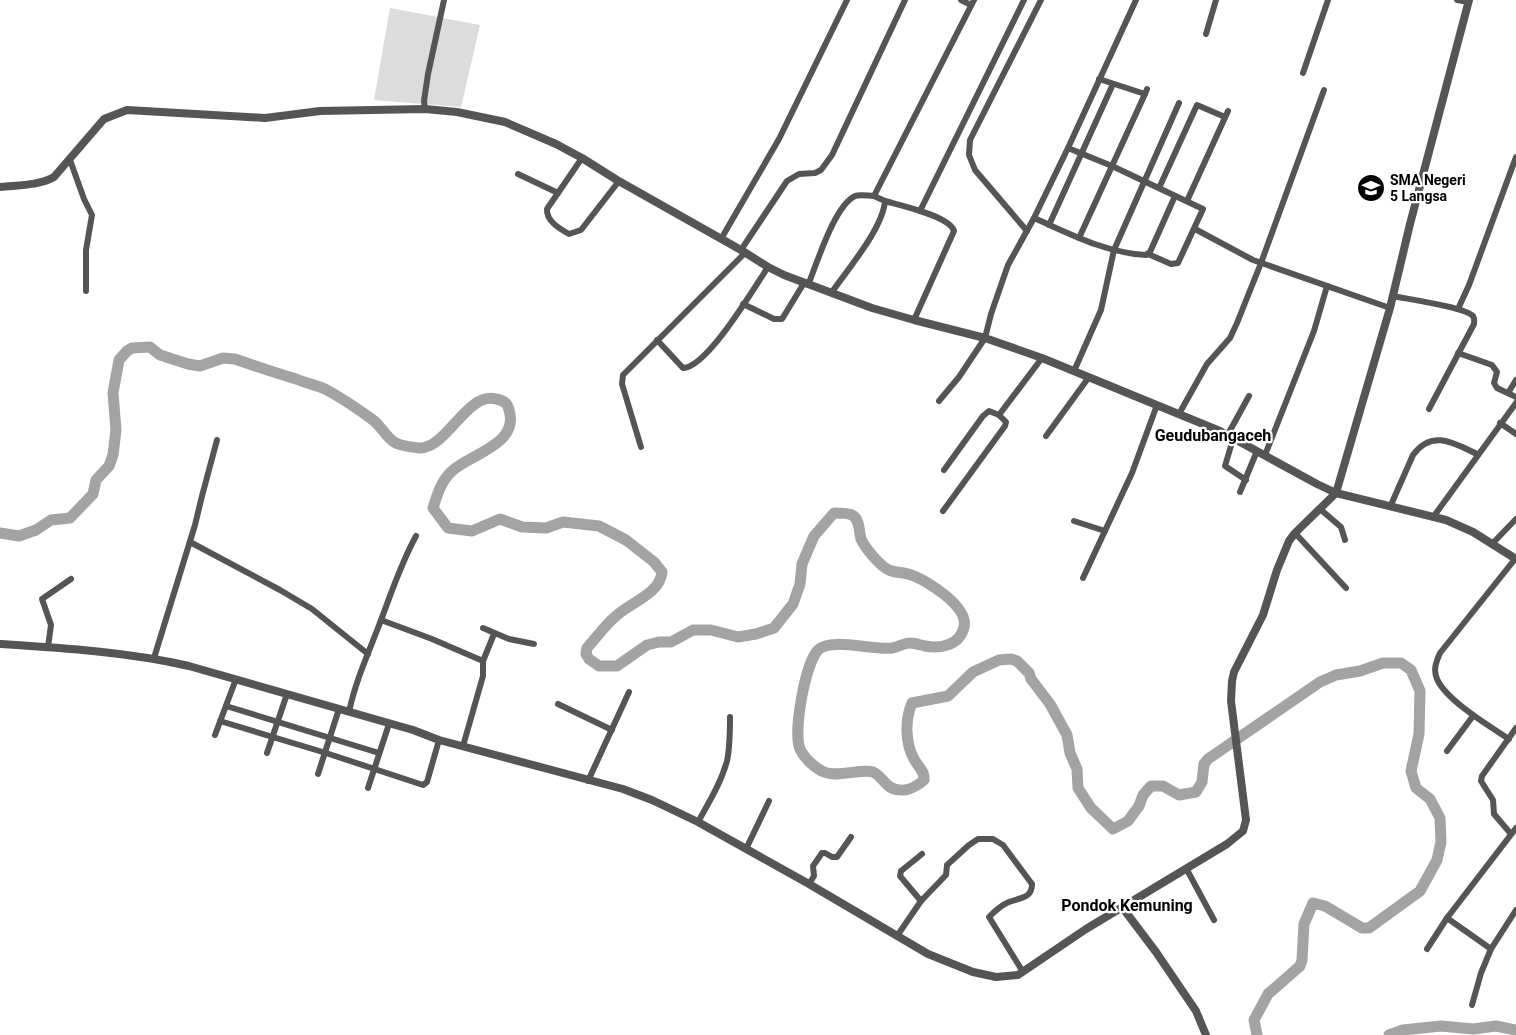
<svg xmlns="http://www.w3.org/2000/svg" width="1516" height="1035" font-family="Roboto,sans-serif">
	<rect width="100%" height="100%" fill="#fff"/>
	<!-- green -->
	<polygon fill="#dcdcdc" points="390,8 480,25 461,107 374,100"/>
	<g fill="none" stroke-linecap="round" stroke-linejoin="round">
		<!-- river -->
		<g stroke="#a3a3a3" stroke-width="11">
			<path d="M 0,533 L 19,536 L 36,530 L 51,520 L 70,518 L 93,494 L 96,480 L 109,466 L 113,455 L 116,430 L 113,393 L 119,360 L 127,351 L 132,348 L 150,347 L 160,355 L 188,364 L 200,366 L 223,358 L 235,359 C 255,366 276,373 296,379 C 306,383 316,385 325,389 C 342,398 358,409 373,420 C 381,426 386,437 394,442 C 399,446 413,447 419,448 C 447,449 467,391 496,399 C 506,401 508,404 510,414 C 516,445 469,455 452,471 C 441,481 437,495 433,508 L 448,528 L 472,531 L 500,519 L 522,527 L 546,528 L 563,522 L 599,526 L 626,540 L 654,562 L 662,572 C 660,594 631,602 616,616 C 605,625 597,637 587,648 L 586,654 L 589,659 L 599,666 L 617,666 L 647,645 L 659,642 L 671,642 L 693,630 L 711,630 L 738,637 L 756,634 L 774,628 L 793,604 L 800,584 L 802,564 L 814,536 L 834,513 C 839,513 848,513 852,515 C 860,519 859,532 861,539 C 865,548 880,566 889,570 C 895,573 904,572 911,575 C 927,580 969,607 964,627 C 960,645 941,649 925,646 C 920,645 915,643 910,643 C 904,643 898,647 892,648 C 875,651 830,637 818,650 C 805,664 793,732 800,749 C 804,758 815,768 824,772 C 838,778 862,768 873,772 C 880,775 884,783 890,787 C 902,794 915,788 924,780 C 925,771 918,767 914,759 C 905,743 905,719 912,703 L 948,696 L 973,672 L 999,660 L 1011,659 L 1017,661 L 1029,673 L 1031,679 L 1050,704 L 1067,735 L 1070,753 L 1077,769 L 1078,788 L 1091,808 L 1113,829 L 1128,821 L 1139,806 L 1143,795 L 1151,786 L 1163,786 L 1179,795 L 1196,792 L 1202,782 L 1204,764 L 1208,759 L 1320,682 L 1336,675 L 1360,671 L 1383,663 L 1401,663 L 1411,670 L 1420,691 L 1419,734 L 1411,771 L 1416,788 L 1430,799 L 1440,818 L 1441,842 L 1437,860 L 1420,891 L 1369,928 L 1362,928 L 1325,906 L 1313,903 L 1304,924 L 1302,960 L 1300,966 L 1268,994 L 1254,1020 L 1257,1035"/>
			<polyline points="1389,1035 1403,1030 1441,1026 1473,1029 1496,1026 1516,1030"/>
		</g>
		<!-- minor -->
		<g stroke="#555" stroke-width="6">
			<polyline points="961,0 971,5"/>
			<polyline points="1457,0 1469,2"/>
			<polyline points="1206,34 1216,0"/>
			<polyline points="1303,73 1328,0"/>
			<polyline points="1099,79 1145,94 1147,89"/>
			<polyline points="425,109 424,101 428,74 444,0"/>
			<polyline points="1068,148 1112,166 1203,209 1178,263 1171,264 1148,254"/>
			<path d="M 582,158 L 547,209 C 546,221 560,229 569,234 L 581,230 L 619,181"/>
			<polyline points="70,160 84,199 92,215 86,250 86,291"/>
			<polyline points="518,174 558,193"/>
			<polyline points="1159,188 1197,105 1225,117"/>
			<path d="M 885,201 C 899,205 950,216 954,231 L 914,320"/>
			<polyline points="1187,201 1228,111"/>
			<polyline points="920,211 1024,0"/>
			<path d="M 1034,218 C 1070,234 1106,253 1146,255 L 1150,252 L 1175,196"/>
			<polyline points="1049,225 1113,84"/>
			<polyline points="1195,229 1253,260 1390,308"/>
			<polyline points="1027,231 975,170 969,155 970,140 1041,0"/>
			<polyline points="1079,238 1145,94"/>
			<polyline points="721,239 779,139 847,0"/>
			<polyline points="741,250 787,181 799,174 815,173 821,170 832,155 905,0"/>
			<path d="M 808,285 C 817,264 834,206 855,196 C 860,194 868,196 874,196"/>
			<path d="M 832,292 C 848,269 883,228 885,201 L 874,196 L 974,0"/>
			<path d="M 1393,296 C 1407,299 1465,307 1473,316 C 1475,319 1474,320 1474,324 L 1429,409"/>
			<polyline points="743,304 774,319 782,319 804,283"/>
			<polyline points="1458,309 1469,285 1516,157"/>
			<path d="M 657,340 L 683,368 C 707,368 754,288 768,267"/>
			<polyline points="1458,353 1492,365 1497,372 1494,383 1497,388 1516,397"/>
			<polyline points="1074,371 1101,310 1114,250 1179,103"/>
			<polyline points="1508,393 1516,380"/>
			<polyline points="939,401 959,377 985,338 991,314 1008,265 1034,218 1068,148 1136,0"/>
			<polyline points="1179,414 1207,364 1230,338 1237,323 1261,263 1324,90"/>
			<polyline points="999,415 1042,358"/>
			<polyline points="1500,423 1516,434"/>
			<polyline points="1046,436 1089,377"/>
			<polyline points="1227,436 1249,396"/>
			<polyline points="1233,439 1225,466 1246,480"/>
			<polyline points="641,447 622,384 623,375 745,253"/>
			<polyline points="1265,455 1314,331 1327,286"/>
			<polyline points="1240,492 1257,451"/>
			<path d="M 1390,507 L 1413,455 C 1432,429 1454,443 1477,454"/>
			<polyline points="1320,509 1341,527 1345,540"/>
			<polyline points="943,511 1005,426 1006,422 999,415 989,411 983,416 944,470"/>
			<polyline points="1434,516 1516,403"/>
			<polyline points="1074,521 1105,531"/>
			<polyline points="1295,533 1346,588"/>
			<polyline points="190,542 280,590 312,609 368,654"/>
			<polyline points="1492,544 1516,519"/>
			<polyline points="1083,578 1132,473 1157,405"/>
			<polyline points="381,620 432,639 483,661"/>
			<polyline points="483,628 509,639 534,644"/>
			<polyline points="48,647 51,625 42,599 71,579"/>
			<polyline points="154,658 195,525 202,496 217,440"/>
			<polyline points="558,704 612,730"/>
			<polyline points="226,706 379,753"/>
			<path d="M 349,712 C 355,683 367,656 378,628 C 390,597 400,565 416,536"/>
			<polyline points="220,721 326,753 423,785 427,782 439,740"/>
			<polyline points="215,735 236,679"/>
			<path d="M 1509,739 C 1489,726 1446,700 1437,679 C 1433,670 1436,662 1440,653 L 1515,559"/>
			<polyline points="463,746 483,676 483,661 494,634"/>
			<polyline points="1447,751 1473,716"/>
			<polyline points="267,753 287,694"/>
			<polyline points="318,774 339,709"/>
			<polyline points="588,781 629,692"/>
			<polyline points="368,788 389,724"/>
			<path d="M 698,822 C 709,802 721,783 727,761 C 730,747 730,732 730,717"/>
			<polyline points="1511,834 1494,814 1493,800 1481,781 1482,776 1516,728"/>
			<polyline points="746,849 769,801"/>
			<polyline points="1186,868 1214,920"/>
			<polyline points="809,884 814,876 813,866 822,853 825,853 832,857 837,857 851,837"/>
			<polyline points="921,901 900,876 901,871 922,854"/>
			<polyline points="1447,918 1491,949"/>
			<path d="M 897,936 L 921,901 L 946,875 L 947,865 L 969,845 L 978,839 L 993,839 L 1003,845 L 1032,884 C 1032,901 1016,897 1005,904 C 999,907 993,913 989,917 L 1023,972"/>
			<polyline points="1427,949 1447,918 1516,828"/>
			<polyline points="1472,1005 1481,973 1491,949 1516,910"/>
		</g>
		<!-- tertiary -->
		<g stroke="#555" stroke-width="8">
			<path d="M 0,187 C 18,185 38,186 54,177 L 104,119 L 127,110 L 265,118 L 320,111 L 425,109 L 457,112 L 505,122 L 556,144 L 582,158 L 617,180 L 741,250 L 768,267 L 784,275 L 872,308 L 914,320 L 985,338 L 1042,358 L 1220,431 L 1317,484 L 1336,493 L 1446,520 L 1473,532 L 1516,559"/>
			<path d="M 0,644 C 63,648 127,652 189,666 L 413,730 L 439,740 L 623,789 L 652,800 L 698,822 L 809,884 L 928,954 L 973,972 L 996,977 L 1018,975 L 1086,929 L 1227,844 L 1243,831 L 1246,820 L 1231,701 L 1232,681 L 1234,672 L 1263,615 L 1277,570 L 1289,541 L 1295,533 L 1336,493 L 1390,308 L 1410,224 L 1469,0"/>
			<polyline points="1122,907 1156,952 1196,1011 1206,1035"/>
		</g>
	</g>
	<!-- icons -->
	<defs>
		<g id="school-disc" transform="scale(1.4375)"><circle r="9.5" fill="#000" stroke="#fff"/><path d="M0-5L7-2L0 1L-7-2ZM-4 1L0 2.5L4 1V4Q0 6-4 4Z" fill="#fff"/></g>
	</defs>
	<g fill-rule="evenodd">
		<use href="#school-disc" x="1371" y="188"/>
	</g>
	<g text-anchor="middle" stroke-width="4.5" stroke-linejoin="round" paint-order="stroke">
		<!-- poi labels -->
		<g font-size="14" font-weight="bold" fill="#000" stroke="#fff" text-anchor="start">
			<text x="1390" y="185">SMA Negeri<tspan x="1390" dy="16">5 Langsa</tspan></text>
		</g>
		<!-- quarter labels -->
		<g font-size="16" font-weight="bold" fill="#000" stroke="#fff">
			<text x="1213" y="441">Geudubangaceh</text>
			<text x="1127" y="911">Pondok Kemuning</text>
		</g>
	</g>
</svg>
